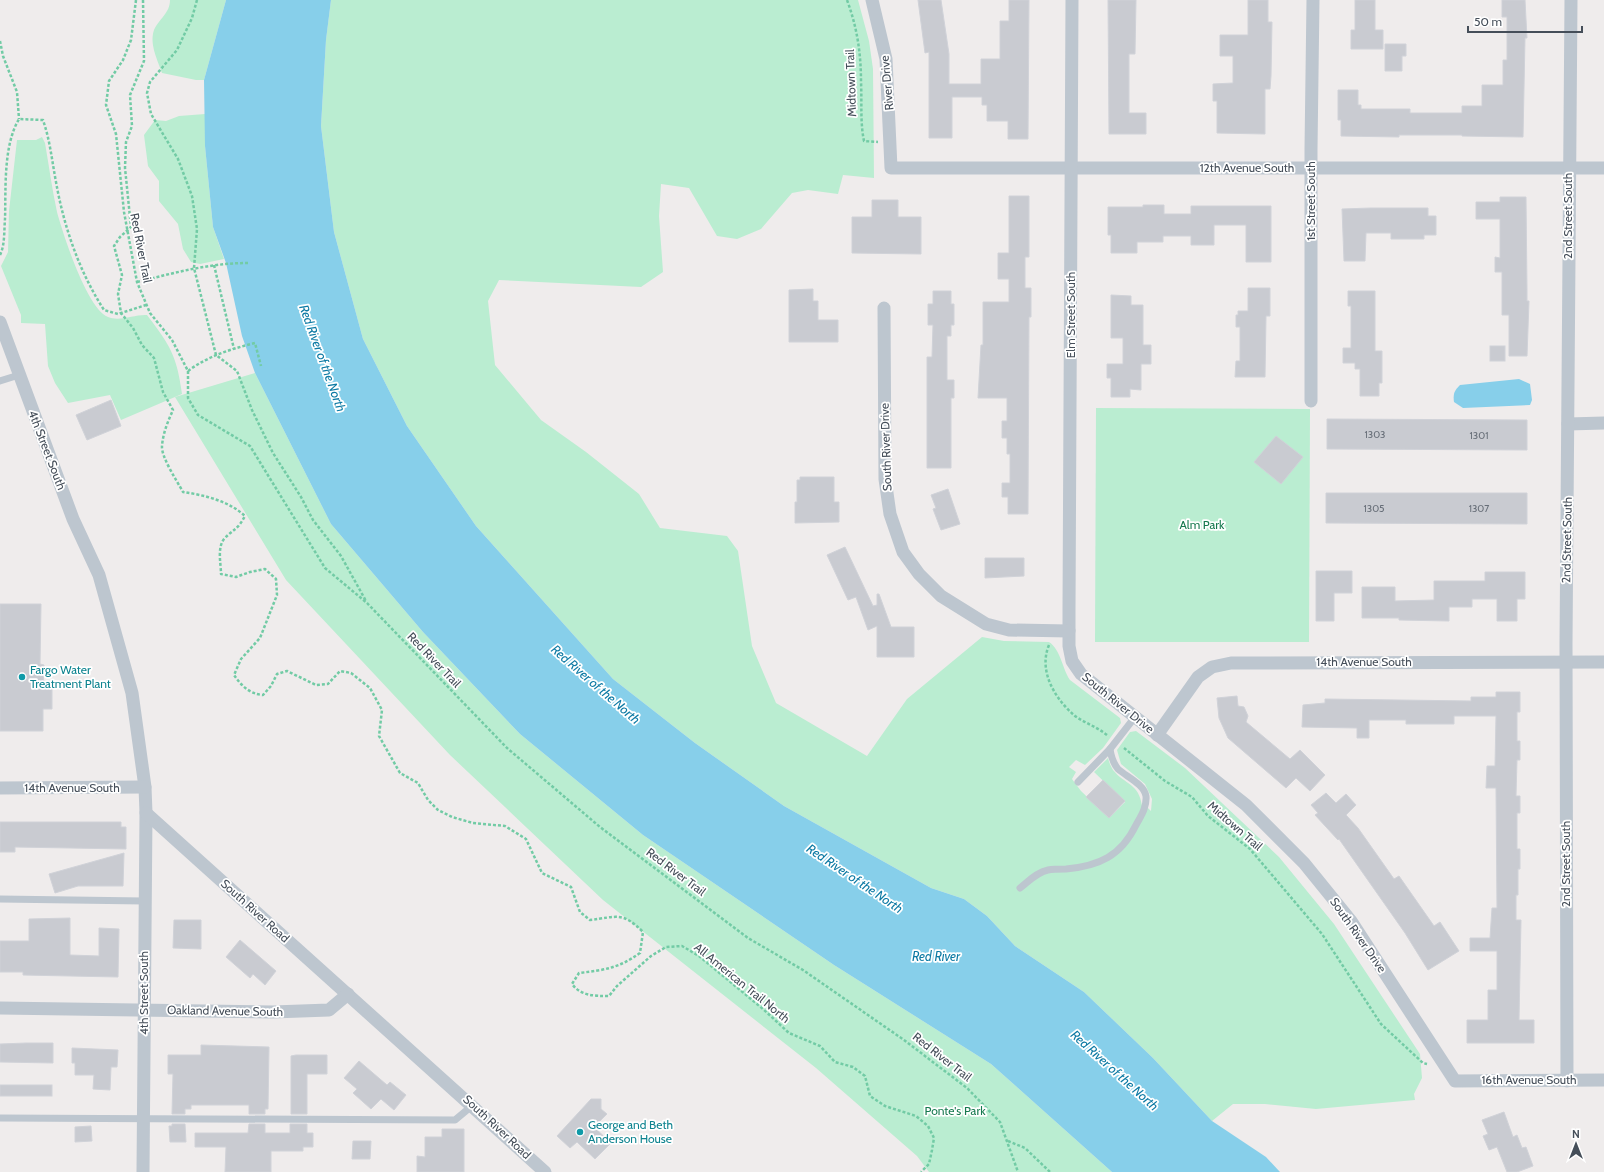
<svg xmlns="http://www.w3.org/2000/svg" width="1604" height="1172" font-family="Cabin,sans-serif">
	<rect width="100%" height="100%" fill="#efecec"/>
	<!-- green -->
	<g fill="#baedd1">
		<path d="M 170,0 L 226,0 L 204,80 L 196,80 L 162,73 C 158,61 149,44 154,30 C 159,19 170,13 170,0 Z"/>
		<path d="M 331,0 L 858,0 L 869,41 L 873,69 L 874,178 L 843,175 L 838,194 L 808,190 L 792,193 L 761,229 L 737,239 L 717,236 L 689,188 L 661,184 L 659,216 L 663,272 L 641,287 L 499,280 L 488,301 L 495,365 L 541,420 L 586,452 L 639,494 L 660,528 L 727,536 L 738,551 L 752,646 L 776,703 L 867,756 L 907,699 L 982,637 L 1004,641 L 1049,642 C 1061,650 1062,668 1070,680 L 1120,718 L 1121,723 L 1103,748 L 1085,765 L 1076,760 L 1069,767 L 1076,772 L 1072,779 L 1081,791 L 1109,818 L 1125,802 L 1094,772 L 1108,758 C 1109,762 1111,767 1113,770 C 1125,785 1139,783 1142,806 L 1146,806 L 1151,811 L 1152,799 L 1145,784 L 1121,764 L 1117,750 L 1130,732 L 1136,731 L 1185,768 L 1279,857 L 1334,924 L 1420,1054 L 1422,1078 L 1414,1094 L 1415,1100 L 1316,1109 L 1265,1104 L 1233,1104 L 1212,1121 L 1153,1058 L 1084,992 L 1015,946 L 987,916 L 964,899 L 931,888 L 784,806 L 695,743 L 613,679 L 476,526 L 407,426 L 363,339 L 334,232 L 321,126 L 326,40 Z"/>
		<polygon points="205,114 205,146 213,227 224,259 200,264 191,262 183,249 178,224 159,201 159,181 148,166 144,135 155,120 166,121 179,116"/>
		<path d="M 42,137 L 45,143 C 49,166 52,189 57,212 C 63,234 87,309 108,317 C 120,322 135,314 147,315 C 170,345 177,356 182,394 L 121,420 L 110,395 L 68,403 L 55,383 L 48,366 L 45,324 L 21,323 L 21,315 L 1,266 L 8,252 L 9,211 L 17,140 L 36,140 Z"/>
		<polygon points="255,373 331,524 423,632 520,734 643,835 834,965 991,1064 1112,1172 929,1172 917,1156 816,1068 603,900 450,755 286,580 175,397"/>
		<polygon points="1096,408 1310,409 1309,642 1095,642"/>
	</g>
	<!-- water -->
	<g fill="#87cfea">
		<polygon points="226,0 331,0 326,40 321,126 334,232 363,339 407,426 476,526 613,679 695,743 784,806 931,888 964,899 987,916 1015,946 1084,992 1153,1058 1212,1121 1266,1157 1280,1172 1112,1172 991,1064 834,965 643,835 520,734 423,632 331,524 255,373 242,336 226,263 213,227 205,146 204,80"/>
		<path d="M 1519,379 L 1530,384 L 1532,400 L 1530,405 L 1463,408 L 1454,402 C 1453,394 1454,391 1460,385 Z"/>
	</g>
	<!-- building -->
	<g fill="#c9cbd1" stroke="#d0d2d8">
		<polygon points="918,0 941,0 949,54 949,84 981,84 981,59 1000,59 1000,21 1009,21 1009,0 1029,0 1028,139 1008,139 1008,121 987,121 987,105 982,105 982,97 952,97 952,138 929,138 929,52 925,53"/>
		<polygon points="1108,0 1136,0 1135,54 1129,54 1129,113 1146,113 1146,134 1109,134"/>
		<polygon points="1248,0 1268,0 1268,22 1272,22 1271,76 1270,89 1265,89 1265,134 1217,133 1217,101 1213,101 1213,84 1233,83 1233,56 1220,56 1220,35 1248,35"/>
		<polygon points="1355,0 1375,0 1375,30 1383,30 1383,49 1351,49 1351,30 1355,30"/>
		<polygon points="1502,0 1525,0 1527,38 1525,38 1523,137 1462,136 1462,135 1399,135 1399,137 1341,136 1341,120 1338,120 1338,90 1358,90 1358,105 1361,105 1361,109 1410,109 1410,113 1462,113 1462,106 1482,106 1482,85 1503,85 1503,60 1507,60 1507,17 1502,17"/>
		<polygon points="1385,44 1406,44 1406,56 1402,56 1402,71 1385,71"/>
		<polygon points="1009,196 1029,196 1029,257 1025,257 1025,288 1031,288 1031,317 1029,317 1028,514 1008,514 1008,497 1002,497 1002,483 1010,483 1010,454 1007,454 1007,438 1002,438 1002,421 1007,421 1007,398 978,398 981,345 983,345 983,302 1009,302 1009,279 998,279 998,253 1009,253"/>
		<polygon points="1500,197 1526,197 1527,290 1527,301 1529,301 1527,356 1509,356 1509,315 1502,315 1502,272 1495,272 1495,257 1500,258 1500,219 1476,219 1476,202 1500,202"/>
		<polygon points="872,200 898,200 898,217 921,217 921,254 852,253 852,217 872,217"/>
		<polygon points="1143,205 1164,205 1164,214 1191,214 1191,206 1271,206 1271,262 1246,262 1246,225 1214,225 1214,245 1191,245 1191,236 1163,236 1163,242 1137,242 1137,253 1111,253 1111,235 1108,235 1108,207 1143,207"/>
		<polygon points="1371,208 1428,208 1428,216 1436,216 1436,235 1424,235 1424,239 1391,239 1391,233 1366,233 1365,261 1344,261 1342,209"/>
		<polygon points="1248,288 1270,288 1270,316 1266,316 1265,377 1235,377 1236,361 1240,361 1240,327 1236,327 1236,315 1238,315 1238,311 1248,311"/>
		<polygon points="813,289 813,301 818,301 818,320 838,320 838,342 789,342 789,290"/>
		<polygon points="933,291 951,291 951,304 954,304 954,325 951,325 951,336 947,336 947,380 954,380 954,398 951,398 951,468 927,468 927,357 932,357 933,325 928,325 928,304 933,304"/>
		<polygon points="1348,291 1375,291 1375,351 1382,351 1382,383 1379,383 1379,396 1360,396 1360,369 1355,369 1355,363 1343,363 1343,348 1351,348 1351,306 1348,306"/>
		<polygon points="1111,295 1131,296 1131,305 1143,305 1143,345 1151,345 1151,364 1141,364 1141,390 1130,389 1130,397 1111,397 1111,378 1107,378 1107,364 1123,364 1123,338 1111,338"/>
		<rect x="1490" y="346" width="15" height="15"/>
		<polygon points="111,400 121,426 87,440 76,415"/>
		<polygon points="1327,419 1527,420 1527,450 1327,449"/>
		<polygon points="1276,436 1303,457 1281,484 1254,462"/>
		<polygon points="800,477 834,477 834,502 839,502 839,522 795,523 795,502 797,502 797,480 800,480"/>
		<polygon points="948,489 960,524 941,530 933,509 936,508 931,495"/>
		<polygon points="1326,493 1527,493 1527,524 1326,523"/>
		<polygon points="845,547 873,606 877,605 877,594 879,594 891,627 914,627 914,657 877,657 877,626 868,630 856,597 848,600 827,555"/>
		<polygon points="985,558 1024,558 1024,576 985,578"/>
		<polygon points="1316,571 1352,571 1352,593 1334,593 1334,621 1316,621"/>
		<polygon points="1485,572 1525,572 1525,599 1517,599 1517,621 1497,621 1497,599 1472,599 1472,607 1449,607 1449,621 1399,620 1399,618 1362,618 1362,587 1395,587 1395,601 1434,600 1434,581 1485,581"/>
		<polygon points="0,604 41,604 40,664 44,665 43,689 52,689 52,709 43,709 43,731 0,731"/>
		<polygon points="1496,692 1520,692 1520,712 1517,712 1517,741 1520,741 1520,760 1517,760 1516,796 1520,796 1520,813 1517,813 1517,849 1520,849 1520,869 1518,869 1518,895 1516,895 1516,920 1521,920 1519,1020 1534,1020 1534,1043 1467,1043 1467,1020 1488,1020 1488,990 1497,990 1497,951 1470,951 1470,938 1490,938 1492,908 1497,908 1496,788 1486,788 1487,766 1495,766 1496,716 1454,716 1454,724 1406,724 1406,720 1369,720 1369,738 1357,738 1357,728 1302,727 1303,705 1325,703 1325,699 1471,701 1471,697 1496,697"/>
		<polygon points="1237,696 1238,706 1244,707 1248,716 1246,722 1290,759 1300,750 1325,775 1310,791 1296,778 1286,788 1228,738 1219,718 1217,698"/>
		<polygon points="1103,780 1125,801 1109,818 1086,797"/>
		<polygon points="1326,793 1336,803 1346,794 1356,805 1346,815 1358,828 1394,879 1399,876 1434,926 1440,922 1459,951 1428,970 1405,933 1339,839 1338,840 1315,815 1318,813 1311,805"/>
		<polygon points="0,822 121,822 121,827 126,827 126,849 15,847 15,852 0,852"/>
		<polygon points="124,853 123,886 78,886 55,893 49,874"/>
		<polygon points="70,918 70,955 99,956 99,928 119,929 118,977 23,975 23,972 0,972 0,941 29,941 29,919"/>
		<polygon points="174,920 201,920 201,949 173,948"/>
		<polygon points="240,940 276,971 265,985 253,974 250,978 226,957"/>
		<polygon points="26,1043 53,1043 53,1063 0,1062 0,1044"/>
		<polygon points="201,1045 269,1047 268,1109 265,1109 265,1114 249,1114 249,1105 191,1105 191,1109 185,1109 185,1114 172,1114 173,1074 168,1074 168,1055 201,1055"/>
		<polygon points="72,1048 118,1050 117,1067 111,1067 110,1090 93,1089 94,1075 75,1075 75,1063 72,1063"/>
		<polygon points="296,1055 327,1055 327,1074 307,1074 307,1114 291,1114 291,1056"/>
		<polygon points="359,1061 387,1085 390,1082 406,1095 394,1110 381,1099 371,1109 353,1093 357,1089 344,1078"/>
		<rect x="0" y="1085" width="52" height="11"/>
		<polygon points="591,1099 601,1099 601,1109 607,1114 594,1127 611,1143 595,1159 577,1142 570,1148 557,1136"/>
		<polygon points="1504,1112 1513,1137 1517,1135 1522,1148 1526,1147 1533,1166 1517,1172 1507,1172 1497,1147 1489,1150 1483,1136 1488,1134 1482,1120"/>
		<polygon points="172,1124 185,1124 186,1142 170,1142 169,1126 172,1126"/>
		<polygon points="249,1124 265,1124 265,1133 290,1133 290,1124 307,1124 307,1133 313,1133 313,1147 303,1147 303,1151 271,1151 271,1172 225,1172 226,1147 195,1147 195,1133 248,1133"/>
		<polygon points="91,1126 92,1141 75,1142 75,1127"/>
		<polygon points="442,1129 464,1129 464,1172 417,1172 417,1156 425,1157 425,1137 442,1137"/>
		<polygon points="353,1141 371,1141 370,1159 352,1159"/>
	</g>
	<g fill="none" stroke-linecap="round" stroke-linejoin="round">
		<!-- path -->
		<g stroke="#72cba5" stroke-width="2.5" stroke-dasharray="3 2" stroke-linecap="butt">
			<polyline points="136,0 131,40 123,60 109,81 106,105 116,134 124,212 137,282 150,313 172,340 188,371 188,398 198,415 250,446 325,568 367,603 507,748 600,827 748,938 803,970 904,1040 967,1088 1000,1122 1018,1172"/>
			<path d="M 143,0 L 144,61 L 130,95 L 132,126 L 126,142 L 125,168 L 131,227 L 120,237 L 114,246 L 122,275 L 118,294 L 121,313 L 133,328 L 142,345 L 154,358 L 163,392 L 173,410 C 168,421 163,433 162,446 C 161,457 177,481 183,492 C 204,495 229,501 245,516 C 237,531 233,529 224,539 C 217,548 221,564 221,574 L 236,577 L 250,572 L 265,569 L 276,579 L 277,595 L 260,638 L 241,659 L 234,675 C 241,685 249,694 263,695 L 271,686 L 277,674 L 287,671 L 316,685 L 328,684 L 340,671 L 351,673 L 370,688 L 382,710 L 379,736 L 400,773 L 418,783 L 428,800 L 438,810 L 452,817 L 473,823 L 505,826 L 526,839 L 542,873 L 571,887 L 580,912 L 590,920 C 617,917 622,911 643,932 L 640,953 C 619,968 605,970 579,973 L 572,984 C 581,996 594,996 609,996 L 617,986 L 651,956 L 666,947 L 682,946 L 699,956 L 763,1009 L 789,1033 L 820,1046 L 835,1062 L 853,1067 L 865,1076 L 870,1096 L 885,1106 L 916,1116 L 928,1126 L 934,1138 L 932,1150 L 929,1164 L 921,1172"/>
			<polyline points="197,0 192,18 177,50 150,82 147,93 151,114 178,159 192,196 197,229 194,268 216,355 237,371 252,410 273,453 301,497 313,520 341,556 366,601"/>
			<path d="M 847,0 C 857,27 861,53 861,82 C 862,102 860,122 864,141 L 878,142"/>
			<polyline points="0,41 3,56 17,92 19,119"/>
			<path d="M 0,255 C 5,245 4,231 5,219 C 6,189 3,146 19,119 L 43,120 C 50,140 52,161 56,182 C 64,227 79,271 104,310 L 118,314 L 146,305"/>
			<polyline points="214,265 234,349"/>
			<path d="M 137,282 C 174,273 209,263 248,263"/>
			<path d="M 188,371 C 208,356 231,349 255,343 L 261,366"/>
			<path d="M 1049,645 C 1038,671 1055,699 1075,716 C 1085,723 1097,727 1107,735"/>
			<polyline points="1124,748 1165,781 1192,797 1208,816 1250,849 1322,934 1381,1024 1423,1063 1427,1064"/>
			<polyline points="1008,1141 1025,1148 1050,1172"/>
		</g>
		<!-- lane -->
		<g stroke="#bdc6cf" stroke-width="7">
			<polyline points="0,381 19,375"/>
			<polyline points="1078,782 1110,749"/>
			<path d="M 1020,888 C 1028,882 1037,872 1048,870 C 1053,869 1060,869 1066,869 C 1099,866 1121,856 1136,825 C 1141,816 1147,807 1146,796 C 1144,784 1127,777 1118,769 C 1113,763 1111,756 1110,749 L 1135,717"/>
			<polyline points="0,899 144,901"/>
			<polyline points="0,1118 455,1120 473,1105"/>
		</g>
		<!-- street -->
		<g stroke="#bdc6cf" stroke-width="13">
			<polyline points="872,0 886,59 891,168 1604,168"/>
			<polyline points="1072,0 1069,609 1069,646 1072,661 1081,674 1246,805 1304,863 1351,921 1455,1081 1604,1080"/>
			<polyline points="884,308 885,479 890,514 903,552 919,574 941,596 986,624 1009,630 1069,631"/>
			<polyline points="0,322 73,519 99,575 132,693 145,787 146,813 143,1172"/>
			<polyline points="1311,401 1311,149 1313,0"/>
			<polyline points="1568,424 1604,423"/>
			<polyline points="1157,735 1198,677 1212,667 1231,663 1604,662"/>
			<polyline points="0,788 145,787"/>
			<polyline points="146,813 545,1172"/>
			<polyline points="0,1008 273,1012 329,1010 348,994"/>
			<polyline points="1567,1081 1566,643 1571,0"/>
		</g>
	</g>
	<!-- markers -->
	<g fill="#0f9aa8" stroke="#fff" stroke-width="1.5">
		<circle cx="22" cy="677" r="4"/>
		<circle cx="580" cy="1132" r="4"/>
	</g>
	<g text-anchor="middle" stroke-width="3.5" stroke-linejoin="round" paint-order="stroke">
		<!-- number labels -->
		<g font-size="10" fill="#666d77">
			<text x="1375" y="438">1303</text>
			<text x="1479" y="439">1301</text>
			<text x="1374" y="512">1305</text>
			<text x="1479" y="512">1307</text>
		</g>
		<!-- street labels -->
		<g font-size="12" fill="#454e59" stroke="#fff">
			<text transform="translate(851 83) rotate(-92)" y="4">Midtown Trail</text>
			<text transform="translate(887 83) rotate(-95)" y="4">River Drive</text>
			<text x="1247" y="172">12th Avenue South</text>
			<text transform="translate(1311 201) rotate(-90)" y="4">1st Street South</text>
			<text transform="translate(1568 216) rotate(-90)" y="4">2nd Street South</text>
			<text transform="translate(141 248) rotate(79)" y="4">Red River Trail</text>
			<text transform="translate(1071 315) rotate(-90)" y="4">Elm Street South</text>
			<text transform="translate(886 447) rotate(-92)" y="4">South River Drive</text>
			<text transform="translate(47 450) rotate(69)" y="4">4th Street South</text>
			<text transform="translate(1567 540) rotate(-89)" y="4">2nd Street South</text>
			<text transform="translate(434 660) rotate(46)" y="4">Red River Trail</text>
			<text x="1364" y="666">14th Avenue South</text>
			<text transform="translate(1118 703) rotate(39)" y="4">South River Drive</text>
			<text x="72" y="792">14th Avenue South</text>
			<text transform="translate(1235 826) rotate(41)" y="4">Midtown Trail</text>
			<text transform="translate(1566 864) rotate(-90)" y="4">2nd Street South</text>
			<text transform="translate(676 872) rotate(37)" y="4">Red River Trail</text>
			<text transform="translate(255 911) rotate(42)" y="4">South River Road</text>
			<text transform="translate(1358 935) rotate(55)" y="4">South River Drive</text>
			<text transform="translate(742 983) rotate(39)" y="4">All American Trail North</text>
			<text transform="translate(144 993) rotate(-90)" y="4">4th Street South</text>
			<text transform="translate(225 1011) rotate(1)" y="4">Oakland Avenue South</text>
			<text transform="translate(942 1057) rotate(38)" y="4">Red River Trail</text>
			<text x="1529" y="1084">16th Avenue South</text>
			<text transform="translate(497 1127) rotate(43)" y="4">South River Road</text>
		</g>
		<!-- park labels -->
		<g font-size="12" fill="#17794f" stroke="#fff">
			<text x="1202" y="529">Alm Park</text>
			<text x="955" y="1115">Ponte's Park</text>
		</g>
		<!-- culture labels -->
		<g font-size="12" fill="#0d838f" stroke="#fff" text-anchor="start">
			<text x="30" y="674">Fargo Water<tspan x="30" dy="14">Treatment Plant</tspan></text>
			<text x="588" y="1129">George and Beth<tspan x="588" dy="14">Anderson House</tspan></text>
		</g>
		<!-- water labels -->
		<g font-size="13" font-style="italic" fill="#0d7aa4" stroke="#fff">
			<text transform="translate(323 358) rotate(70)" y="5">Red River of the North</text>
			<text transform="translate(596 684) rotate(41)" y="5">Red River of the North</text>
			<text transform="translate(855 878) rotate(34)" y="5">Red River of the North</text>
			<text x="936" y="961">Red River</text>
			<text transform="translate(1115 1070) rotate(42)" y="5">Red River of the North</text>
		</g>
	</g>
	<!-- north arrow -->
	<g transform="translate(1576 1144)" stroke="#ffffff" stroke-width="3" paint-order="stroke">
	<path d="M0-3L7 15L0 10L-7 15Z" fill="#454e59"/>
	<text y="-6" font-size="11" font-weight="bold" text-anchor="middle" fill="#454e59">N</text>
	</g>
	<!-- scale -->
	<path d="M1468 26v6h114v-6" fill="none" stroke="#454e59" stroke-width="2"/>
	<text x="1474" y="26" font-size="12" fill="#454e59" stroke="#ffffff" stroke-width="3" paint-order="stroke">50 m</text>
</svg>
